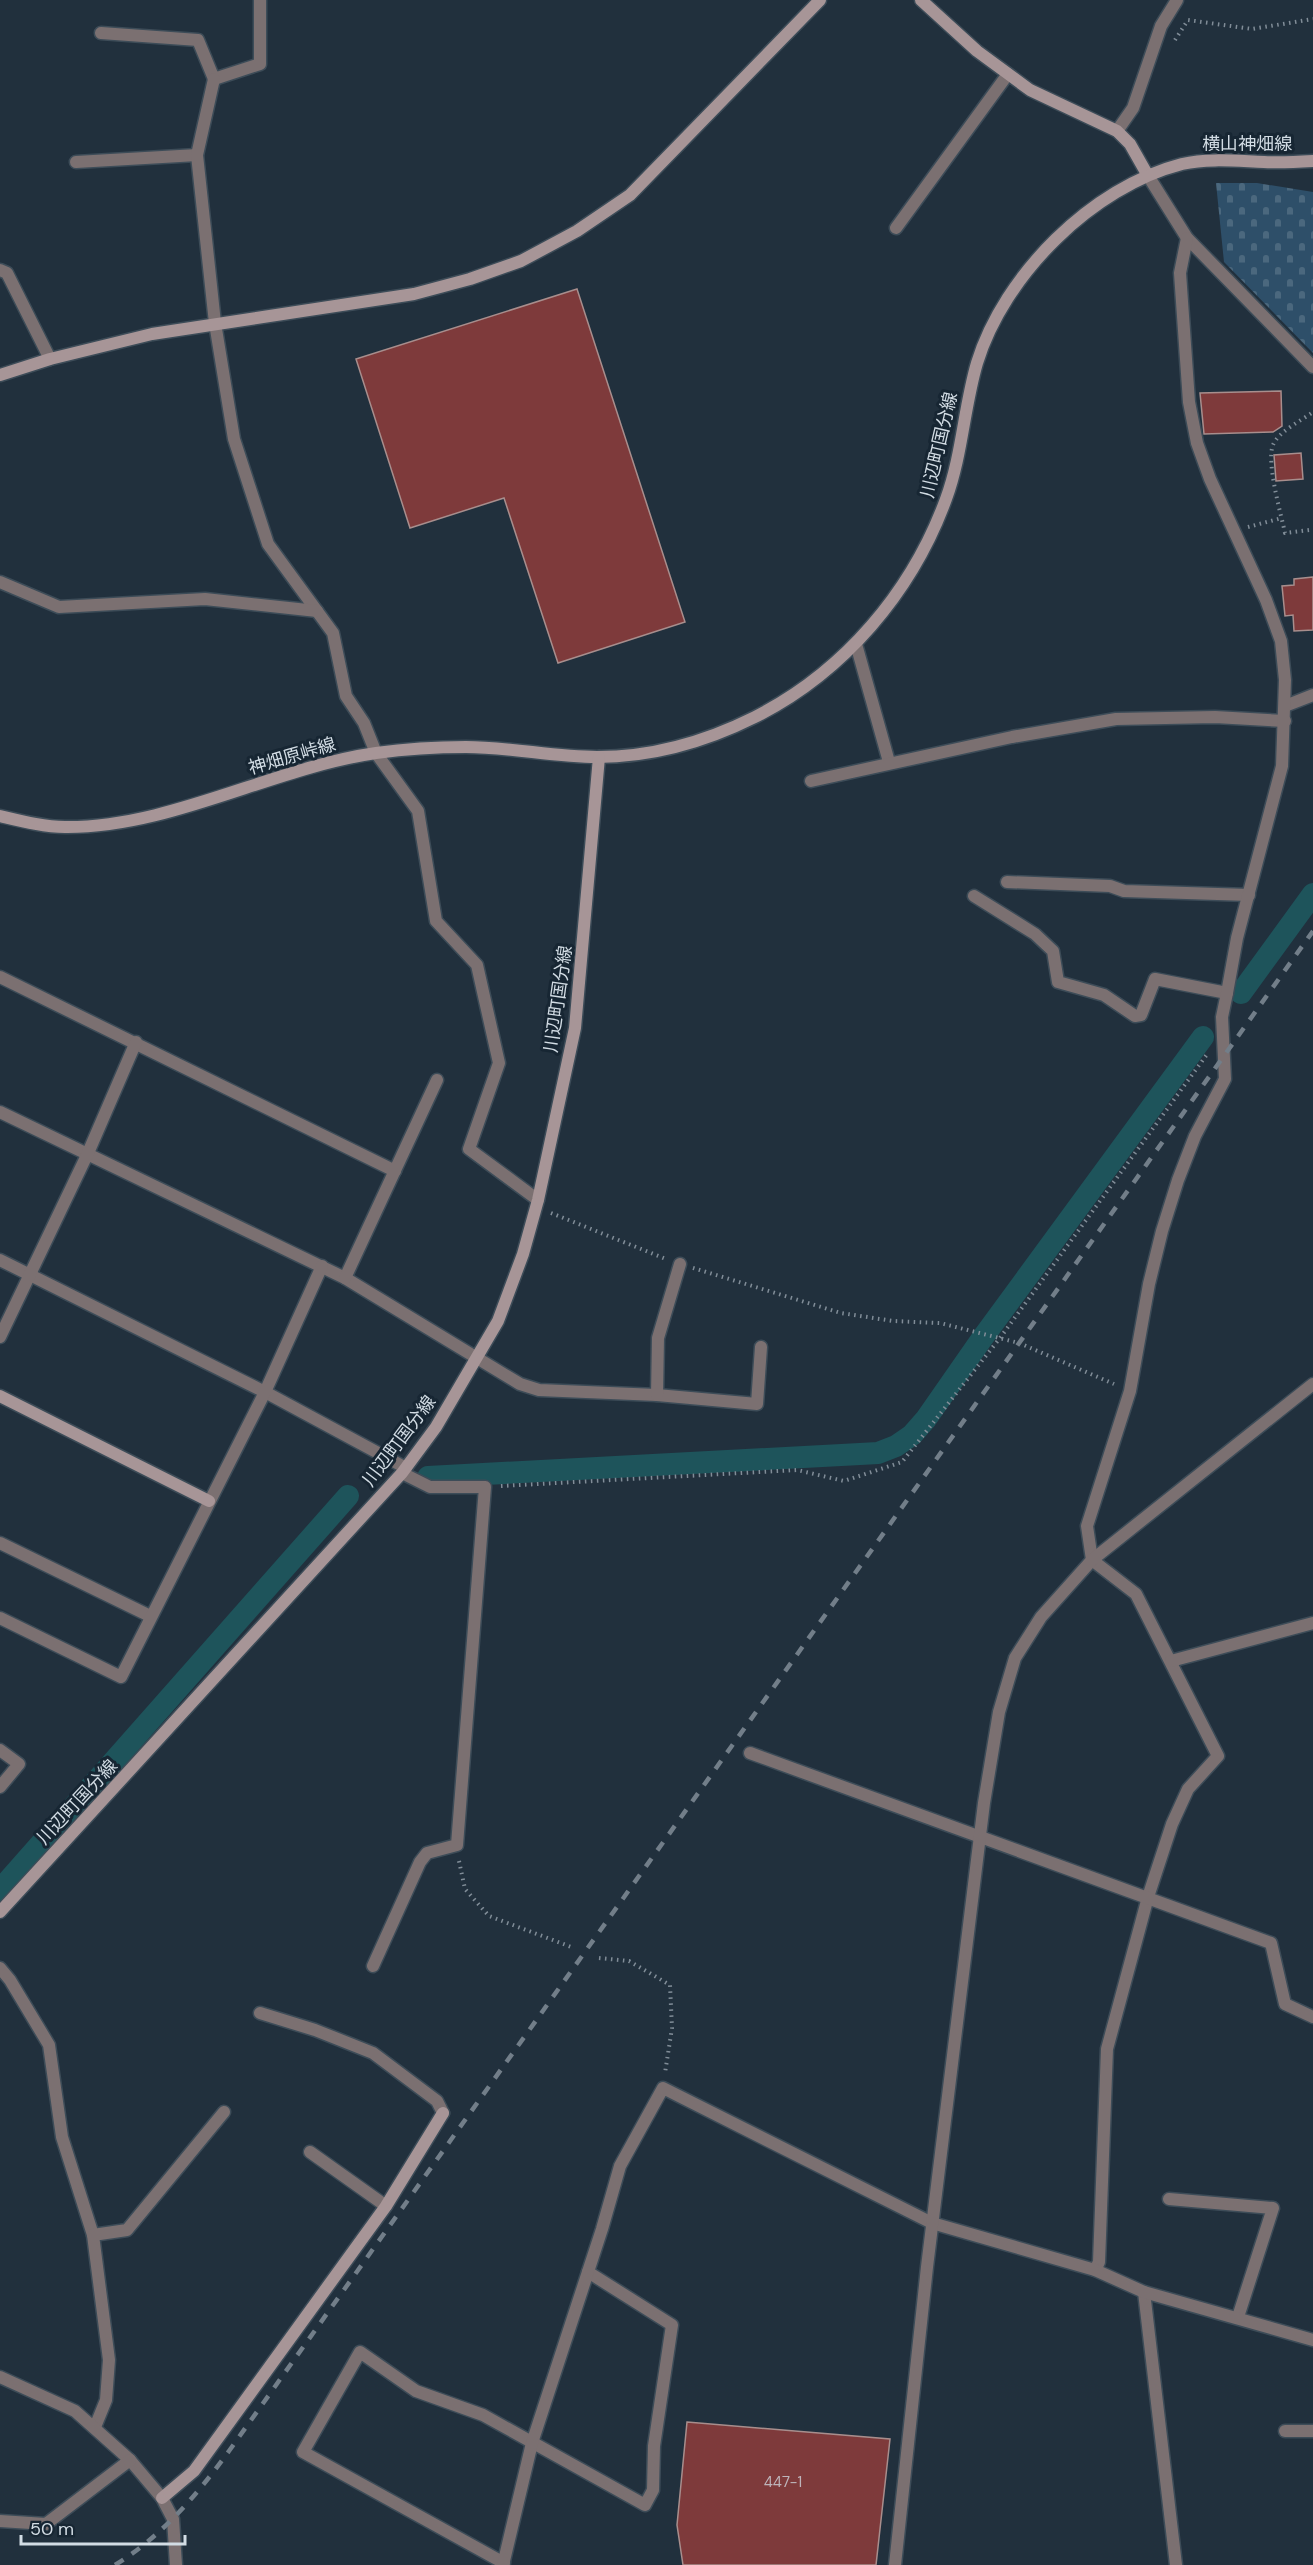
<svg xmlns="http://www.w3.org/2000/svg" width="1313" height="2565" font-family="'DM Sans','Noto Sans JP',sans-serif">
	<defs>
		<pattern id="cemetery-stones" width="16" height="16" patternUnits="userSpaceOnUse" patternTransform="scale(1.5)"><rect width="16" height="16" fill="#2e4f69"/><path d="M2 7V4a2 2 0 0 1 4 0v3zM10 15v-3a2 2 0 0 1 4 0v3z" fill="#4b687e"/></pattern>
	</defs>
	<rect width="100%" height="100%" fill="#21303d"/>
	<!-- cemetery -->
	<polygon fill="url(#cemetery-stones)" points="1216,183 1257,183 1313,192 1313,353 1224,262"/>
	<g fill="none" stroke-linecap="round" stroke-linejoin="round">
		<!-- canal -->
		<g stroke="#1e545b" stroke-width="22">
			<polyline points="1241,993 1313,894"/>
			<polyline points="428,1477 860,1454 878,1453 896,1446 912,1435 926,1419 981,1340 1203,1037"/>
			<polyline points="0,1890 348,1496"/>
		</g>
	</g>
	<!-- building -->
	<g fill="#7e3a3b" stroke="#a88e8d" stroke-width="1.5">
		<polygon points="577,289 685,622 558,663 504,498 410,528 356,359"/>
		<polygon points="1281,391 1282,426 1273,432 1204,434 1200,393"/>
		<polygon points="1301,453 1303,479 1276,481 1274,455"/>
		<polygon points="1313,577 1313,630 1294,631 1293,615 1285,616 1282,586 1294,585 1294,579"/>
		<polygon points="687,2422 890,2439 876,2565 683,2565 677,2525"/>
	</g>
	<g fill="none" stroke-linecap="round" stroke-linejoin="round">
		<!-- lane casing -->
		<g stroke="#3d4c58" stroke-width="15">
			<g id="lane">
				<polyline points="101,33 198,40 214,79 260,64 260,0"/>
				<polyline points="76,162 197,155"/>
				<polyline points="896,228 1008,74"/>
				<polyline points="856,644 889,762"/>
				<polyline points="1285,706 1313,695"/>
				<polyline points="811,781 1012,737 1116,719 1215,717 1285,721"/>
				<polyline points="1007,882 1110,886 1124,891 1249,895"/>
				<polyline points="974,896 1035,934 1053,951 1058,982 1104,995 1135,1016 1141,1015 1155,979 1227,993"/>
				<polyline points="1092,1560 1136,1594 1218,1756 1188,1789 1172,1824 1148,1897 1107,2049 1099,2262 1095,2270"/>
				<polyline points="1171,1661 1313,1623"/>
				<polyline points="0,1750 19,1764 0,1787"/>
				<polyline points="373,1966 420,1862 427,1853 457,1845 485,1487 430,1487 402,1473"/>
				<polyline points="0,1968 10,1980 49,2045 62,2137 93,2235"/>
				<polyline points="95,2427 106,2400 109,2360 93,2235 127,2230 224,2112"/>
				<polyline points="504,2563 303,2452 360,2352 416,2391 483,2415 645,2505 653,2490 654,2446 672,2325 588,2272"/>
			</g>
		</g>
		<!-- street casing -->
		<g stroke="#3d4c58" stroke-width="15">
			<g id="street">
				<polyline points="214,79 197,155 215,323 234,439 268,544 333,633 346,696 364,723 376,753 418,811 436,921 477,965 499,1063 469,1149 538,1200"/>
				<polyline points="1117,131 1133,108 1161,26 1177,0"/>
				<polyline points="1147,174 1187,238 1313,367"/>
				<polyline points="0,270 7,273 50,359"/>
				<polyline points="0,582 59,607 205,599 317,611"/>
				<polyline points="0,977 395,1171"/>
				<polyline points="0,1112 345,1278 520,1384 539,1390 657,1395 757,1404 761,1347"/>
				<polyline points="0,1260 265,1392 406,1468"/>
				<polyline points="345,1278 437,1080"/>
				<polyline points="0,1337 88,1153 136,1042"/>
				<polyline points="657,1395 658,1338 680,1264"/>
				<polyline points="0,1543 150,1616"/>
				<polyline points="1092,1560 1087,1526 1130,1391 1149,1284 1162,1231 1178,1180 1195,1136 1225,1079 1222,1017 1227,993 1237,938 1282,766 1285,680 1281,641 1266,600 1210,479 1197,443 1189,402 1180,273 1187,238"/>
				<polyline points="0,1618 121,1677 265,1392 322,1266"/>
				<polyline points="750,1753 1271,1943 1285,2004 1313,2017"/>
				<polyline points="260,2013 315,2030 373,2053 437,2101 443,2113"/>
				<polyline points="310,2152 386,2206"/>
				<polyline points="1169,2199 1273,2208 1238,2317"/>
				<polyline points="1144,2292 1176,2565"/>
				<polyline points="0,2377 75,2411 130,2460 162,2498 173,2519 176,2565"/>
				<polyline points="1285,2431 1313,2431"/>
				<polyline points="0,2521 46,2524 130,2460"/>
				<polyline points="503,2565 532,2443 602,2229 620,2166 663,2088 932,2223 1095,2270 1144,2292 1313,2340"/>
				<polyline points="895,2565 927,2267 984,1803 999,1712 1015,1658 1041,1617 1092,1560 1313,1384"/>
			</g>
		</g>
		<!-- secondary casing -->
		<g stroke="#3d4c58" stroke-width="15">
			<g id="secondary">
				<polyline points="921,0 977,51 1030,90 1117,131 1130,144 1147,174"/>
				<polyline points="0,375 50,359 152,334 414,294 470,279 521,261 577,231 630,195 820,0"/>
				<path d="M 0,816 C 21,821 44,827 65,827 C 170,828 272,768 376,753 C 405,749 437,747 466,747 C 510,747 554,757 597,757 C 652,757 707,741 755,717 C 844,672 912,592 946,499 C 962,456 964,407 977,363 C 1004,275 1092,187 1182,164 C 1209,158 1236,161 1264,162 C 1280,163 1297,162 1313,161"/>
				<polyline points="0,1396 209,1501"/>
				<polyline points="0,1912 402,1473 436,1427 498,1321 523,1254 538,1200 575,1028 599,757"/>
				<polyline points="162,2498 194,2471 386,2206 443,2113"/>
			</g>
		</g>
		<!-- path -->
		<g stroke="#818d98" stroke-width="4" stroke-dasharray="1.5 4.5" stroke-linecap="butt">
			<polyline points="1175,40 1188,20 1252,29 1313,19"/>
			<polyline points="1248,527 1282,518"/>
			<path d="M 1309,530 L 1285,533 C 1281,514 1266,462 1273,445 C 1279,431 1301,421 1313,412"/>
			<polyline points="551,1213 666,1259"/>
			<polyline points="693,1268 841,1313 893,1321 940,1323 1019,1343 1114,1384"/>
			<polyline points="501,1486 797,1470 844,1481 902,1462 1000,1338 1208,1053"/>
			<polyline points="459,1861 465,1889 489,1916 574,1948"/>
			<polyline points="599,1958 629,1961 670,1985 672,2028 665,2073"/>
		</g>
		<!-- lane -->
		<use href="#lane" stroke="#7b7071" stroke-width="12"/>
		<!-- street -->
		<use href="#street" stroke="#7b7071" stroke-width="12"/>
		<!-- secondary -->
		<use href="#secondary" stroke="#a79597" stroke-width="12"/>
		<!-- rail -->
		<path stroke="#727e89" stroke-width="4.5" stroke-dasharray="10 10" stroke-linecap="butt" d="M 115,2565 C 162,2536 197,2495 229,2451 L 1313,931"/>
	</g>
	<g text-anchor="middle" stroke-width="6" stroke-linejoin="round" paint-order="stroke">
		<!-- number labels -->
		<g font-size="15" fill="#bdb4ba">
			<text x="783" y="2487">447-1</text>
		</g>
		<!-- street labels -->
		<g font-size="18" fill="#d2dce4" stroke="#172633">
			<text x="1247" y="150">横山神畑線</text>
			<text transform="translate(939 445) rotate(-77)" y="6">川辺町国分線</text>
			<text transform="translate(292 756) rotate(-16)" y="6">神畑原峠線</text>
			<text transform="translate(558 999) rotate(-82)" y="6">川辺町国分線</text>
			<text transform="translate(399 1441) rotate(-53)" y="6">川辺町国分線</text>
			<text transform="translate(77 1802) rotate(-47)" y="6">川辺町国分線</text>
		</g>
	</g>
	<!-- scale -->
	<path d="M21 2535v9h164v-9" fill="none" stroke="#d2dce4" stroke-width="3"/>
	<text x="30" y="2535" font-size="18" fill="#d2dce4" stroke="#172633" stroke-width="4.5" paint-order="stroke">50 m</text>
</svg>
